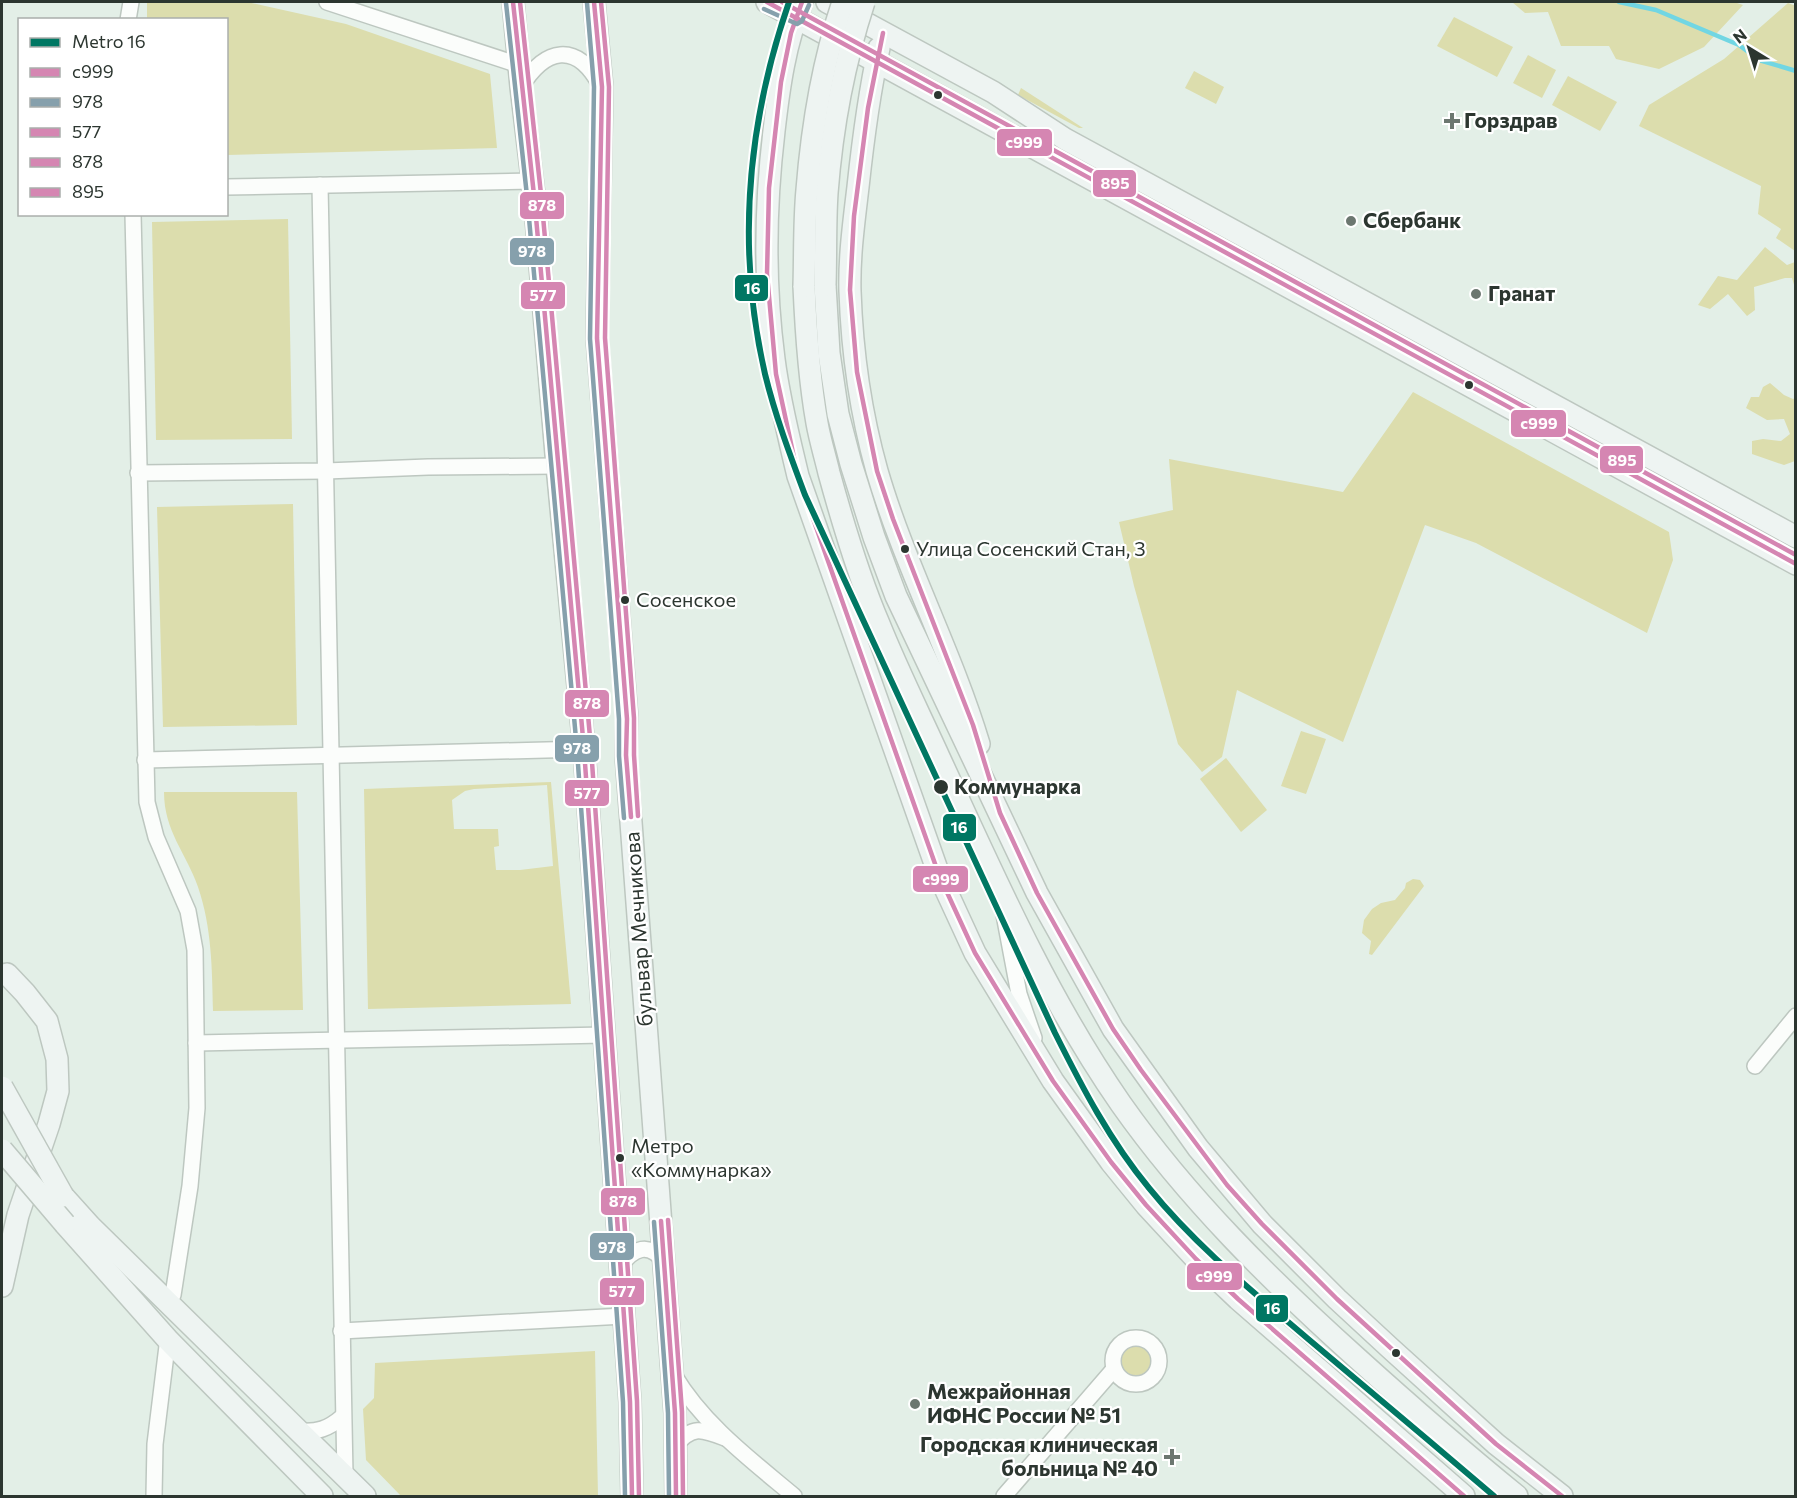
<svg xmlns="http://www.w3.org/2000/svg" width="1797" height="1498" font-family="Commissioner,sans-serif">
	<rect width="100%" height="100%" fill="#e3efe7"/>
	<!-- green -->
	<g fill="#dcddad" fill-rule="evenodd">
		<polygon points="147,2 247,2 346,24 490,74 497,148 227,155 226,20 147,19"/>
		<polygon points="1512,2 1734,2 1743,5 1704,47 1659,69 1616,59 1609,46 1561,46 1548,12 1525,13"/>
		<polygon points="1788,3 1796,6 1795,251 1776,238 1781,229 1758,214 1761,186 1639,126 1649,105 1724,59"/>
		<polygon points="1454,17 1513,47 1497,77 1437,46"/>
		<polygon points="1528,55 1556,70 1542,98 1513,83"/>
		<polygon points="1194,71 1224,87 1216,104 1185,88"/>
		<polygon points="1568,76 1617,102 1600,131 1552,105"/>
		<polygon points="1021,88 1083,128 1079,128 1018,95"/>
		<polygon points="288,219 292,439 156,440 152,222"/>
		<polygon points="1765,247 1787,265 1795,262 1795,288 1792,278 1785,278 1754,287 1755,310 1747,316 1728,294 1710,309 1698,305 1718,276 1737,280"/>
		<polygon points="1770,383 1784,395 1793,399 1795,398 1795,461 1784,465 1752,454 1752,441 1763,439 1781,441 1790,434 1784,419 1767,420 1746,408 1751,397 1759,397 1763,387"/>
		<polygon points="1413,392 1669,532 1673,560 1647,633 1476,543 1425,525 1343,742 1237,690 1222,757 1202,772 1178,744 1134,586 1119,522 1173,510 1169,459 1343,492"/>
		<polygon points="293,504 297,725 163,727 157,507"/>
		<polygon points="1301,731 1326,739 1306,794 1281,786"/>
		<polygon points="1226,758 1267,810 1241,832 1200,779"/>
		<path d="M 551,782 L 571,1004 L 368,1009 L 364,789 ZM 547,785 L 553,866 L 520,870 L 496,870 L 494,847 L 499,846 L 498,829 L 454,829 L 452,800 L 465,791 L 474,789 Z"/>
		<path d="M 164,792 L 297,792 L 303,1010 L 213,1011 C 212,969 212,928 198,887 C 186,853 164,831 164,792 Z"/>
		<polygon points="1413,879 1420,880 1424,886 1372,955 1369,954 1371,941 1362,933 1364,920 1372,909 1381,903 1395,900 1405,888 1406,883"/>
		<circle cx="1136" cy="1360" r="17"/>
		<polygon points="595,1351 598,1496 401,1496 366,1460 363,1409 374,1398 375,1363"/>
	</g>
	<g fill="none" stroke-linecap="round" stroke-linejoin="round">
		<!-- stream -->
		<polyline stroke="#71d6e3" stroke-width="4.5" points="1619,2 1656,10 1739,45 1759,60 1796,71"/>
		<!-- street casing -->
		<g stroke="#bdc7c0" stroke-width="18">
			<g id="street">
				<polyline points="327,2 519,65"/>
				<polyline points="128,20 131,2"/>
				<path d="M 521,87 C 545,48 576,41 600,85"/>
				<polyline points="320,185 345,1475"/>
				<polyline points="226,187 533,181"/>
				<polyline points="133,214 147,802 156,837 188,911 195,950 197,1108 190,1186 173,1295"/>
				<polyline points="138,473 326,471 428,467 557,466"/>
				<polyline points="145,760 584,749"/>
				<polyline points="1002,904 1019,994 1034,1038"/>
				<polyline points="196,1043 604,1035"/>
				<polyline points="1755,1066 1796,1016"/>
				<path d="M 621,1265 C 634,1248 648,1242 664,1261"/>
				<polyline points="341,1331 624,1316"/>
				<circle cx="1136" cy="1361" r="23"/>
				<path d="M 674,1375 C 703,1424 751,1460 794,1496"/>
				<path d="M 300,1431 C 318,1432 328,1429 342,1417"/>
				<path d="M 675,1446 C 692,1425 702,1429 725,1438"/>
				<polyline points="154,1496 155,1444 167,1346"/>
				<polyline points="1004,1496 1114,1369"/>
			</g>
		</g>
		<!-- secondary casing -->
		<g stroke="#bdc7c0" stroke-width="24">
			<g id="secondary">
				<polyline points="513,2 521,87 534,195 557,466 584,749 630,1402 632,1496"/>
				<polyline points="594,2 602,87 597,338 627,719 626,755 675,1413 676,1496"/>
				<polyline points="767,2 1796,564"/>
				<path d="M 802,2 C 785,43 779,87 774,131 C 765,207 764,283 774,359 C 779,399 789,438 798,476 L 939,875 L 975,953 L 1053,1081 L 1111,1162 L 1146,1205 L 1196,1259 L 1238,1299 L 1464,1496"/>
				<polyline points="827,2 993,92 1065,139 1796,537"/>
				<path d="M 879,48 C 869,94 863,140 858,187 C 854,221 849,257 850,291 C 852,351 861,414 877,471 C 904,564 951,651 979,744"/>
				<polyline points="825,285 829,353 838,414 851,464 874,537 896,596 1037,893 1113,1029 1198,1148 1262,1224 1337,1299 1390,1348 1496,1444 1562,1496"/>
				<path d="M 804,286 C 806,332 809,378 817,423 C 820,440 825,456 829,473 C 843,524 858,575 879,624 C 897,669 919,713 939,757 C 994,876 1046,996 1121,1104 C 1188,1199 1271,1281 1358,1359 C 1410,1406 1463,1452 1517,1496"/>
				<polyline points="63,1196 90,1226 365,1496"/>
				<polyline points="65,1224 169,1341 322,1496"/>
				<polyline points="2,1286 18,1215 49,1124 58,1091 57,1059 47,1021 25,993 7,974"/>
			</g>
		</g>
		<!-- street -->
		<use href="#street" stroke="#fbfdfb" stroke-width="15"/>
		<!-- secondary -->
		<use href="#secondary" stroke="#eef4f2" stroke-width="21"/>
		<!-- secondary-bridge casing -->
		<g stroke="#bdc7c0" stroke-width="24" stroke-linecap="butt">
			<g id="secondary-bridge">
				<path d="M 825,285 C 826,255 825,223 827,193 C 832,128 844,63 864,2"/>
				<path d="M 804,286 C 805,254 804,222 807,190 C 812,127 823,61 843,2"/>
				<polyline points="2,1087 63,1196"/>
				<polyline points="2,1150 65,1224"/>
			</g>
		</g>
		<!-- secondary-bridge -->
		<use href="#secondary-bridge" stroke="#eef4f2" stroke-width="21"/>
		<!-- bus-1 casing -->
		<g stroke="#fff" stroke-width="9">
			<g id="bus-1">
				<polyline points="767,2 1796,564"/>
				<polyline points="802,2 791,33 781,82 769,188 767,274 776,374 798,476 939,875 975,953 1053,1081 1111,1162 1146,1205 1196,1259 1238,1299 1464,1496"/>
				<polyline points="883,33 868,108 854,216 850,290 857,372 877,471 893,519 973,725 1000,813 1037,893 1113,1029 1141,1070 1227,1185 1262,1224 1337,1299 1496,1444 1562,1496"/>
			</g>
		</g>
		<!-- bus-2 casing -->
		<g stroke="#fff" stroke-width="9">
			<g id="bus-2">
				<polyline points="506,3 527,196 577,750 623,1402 625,1496"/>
				<polyline points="587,3 594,87 590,339 619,719 619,756 624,818"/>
				<polyline points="764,9 797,24 802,21 809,5"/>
				<polyline points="654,1222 668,1413 669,1496"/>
			</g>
		</g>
		<!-- bus-3 casing -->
		<g stroke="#fff" stroke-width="9">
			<g id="bus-3">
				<polyline points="513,2 534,195 584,749 630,1402 632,1496"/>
				<polyline points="594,2 602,87 597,338 627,719 626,755 631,817"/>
				<polyline points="661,1221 675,1413 676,1496"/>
			</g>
		</g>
		<!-- bus-4 casing -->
		<g stroke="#fff" stroke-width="9">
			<g id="bus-4">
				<polyline points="520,2 541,194 591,748 637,1401 639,1496"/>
				<polyline points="601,2 609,87 605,338 634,718 634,755 638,816"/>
				<polyline points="668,1220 682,1412 683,1496"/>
			</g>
		</g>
		<!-- bus-5 casing -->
		<g stroke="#fff" stroke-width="9">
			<polyline id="bus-5" points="782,2 1796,555"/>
		</g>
		<!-- bus-1 -->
		<use href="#bus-1" stroke="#d586b2" stroke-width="4.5"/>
		<!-- bus-2 -->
		<use href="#bus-2" stroke="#86a0ac" stroke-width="4.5"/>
		<!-- bus-3 -->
		<use href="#bus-3" stroke="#d586b2" stroke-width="4.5"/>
		<!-- bus-4 -->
		<use href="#bus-4" stroke="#d586b2" stroke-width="4.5"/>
		<!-- bus-5 -->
		<use href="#bus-5" stroke="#d586b2" stroke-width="4.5"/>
		<!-- metro-1 casing -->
		<g stroke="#fff" stroke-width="10">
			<path id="metro-1" d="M 789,2 C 747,124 736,248 765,374 C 775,415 790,455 805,495 L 1055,1033 C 1082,1087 1110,1141 1149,1188 C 1195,1245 1252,1291 1307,1338 C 1369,1390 1432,1443 1494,1496"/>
		</g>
		<!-- metro-1 -->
		<use href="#metro-1" stroke="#007763" stroke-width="6"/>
	</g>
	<!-- markers -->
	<g fill="#2c3630" stroke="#fff" stroke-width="2">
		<circle cx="938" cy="95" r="5"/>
		<circle cx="1469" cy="385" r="5"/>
		<circle cx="905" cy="549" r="5"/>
		<circle cx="625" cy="600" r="5"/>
		<circle cx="941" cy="787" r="8"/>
		<circle cx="620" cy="1158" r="5"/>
		<circle cx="1396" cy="1353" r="5"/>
	</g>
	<g fill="#6c7770" stroke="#fff" stroke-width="2">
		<path d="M1449 112h6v6h6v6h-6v6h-6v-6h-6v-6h6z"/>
		<circle cx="1351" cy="221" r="6"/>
		<circle cx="1476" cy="294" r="6"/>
		<circle cx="915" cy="1404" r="6"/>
		<path d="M1169 1448h6v6h6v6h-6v6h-6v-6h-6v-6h6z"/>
	</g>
	<g text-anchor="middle" stroke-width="4.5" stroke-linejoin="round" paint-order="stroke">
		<!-- bus labels -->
		<g font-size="20" fill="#2c3630" stroke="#fff" text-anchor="start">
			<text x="916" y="556">Улица Сосенский Стан, 3</text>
			<text x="636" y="607">Сосенское</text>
			<text x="631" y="1153">Метро<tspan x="631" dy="24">«Коммунарка»</tspan></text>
		</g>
		<!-- poi labels -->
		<g font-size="21" font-weight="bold" fill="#2c3630" stroke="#fff" text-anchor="start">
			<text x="1464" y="128">Горздрав</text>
			<text x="1363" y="228">Сбербанк</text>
			<text x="1488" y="301">Гранат</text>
			<text x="927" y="1399">Межрайонная<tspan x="927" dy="24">ИФНС России № 51</tspan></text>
			<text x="1158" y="1452" text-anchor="end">Городская клиническая<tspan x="1158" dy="24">больница № 40</tspan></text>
		</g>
		<!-- stop labels -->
		<g font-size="21" font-weight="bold" fill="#2c3630" stroke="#fff" text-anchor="start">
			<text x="954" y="794">Коммунарка</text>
		</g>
		<!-- street labels -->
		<g font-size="21" fill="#2c3630" stroke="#fff">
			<text transform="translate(639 929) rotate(-94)" y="7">бульвар Мечникова</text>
		</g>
	</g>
	<g stroke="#fff" stroke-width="2">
		<rect x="996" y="128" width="57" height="29" rx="6" fill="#d586b2"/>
		<rect x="1092" y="169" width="45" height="29" rx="6" fill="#d586b2"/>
		<rect x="519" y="191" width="46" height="29" rx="6" fill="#d586b2"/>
		<rect x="509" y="237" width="46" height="29" rx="6" fill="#86a0ac"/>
		<rect x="734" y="274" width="35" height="28" rx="6" fill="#007763"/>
		<rect x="520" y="281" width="46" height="29" rx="6" fill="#d586b2"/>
		<rect x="1510" y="409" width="57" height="29" rx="6" fill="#d586b2"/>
		<rect x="1599" y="445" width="45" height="29" rx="6" fill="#d586b2"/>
		<rect x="564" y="689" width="46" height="29" rx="6" fill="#d586b2"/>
		<rect x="554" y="734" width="46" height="29" rx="6" fill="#86a0ac"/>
		<rect x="564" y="779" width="46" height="28" rx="6" fill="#d586b2"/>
		<rect x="942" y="813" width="35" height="29" rx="6" fill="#007763"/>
		<rect x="912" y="865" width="57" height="28" rx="6" fill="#d586b2"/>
		<rect x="600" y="1187" width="46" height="29" rx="6" fill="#d586b2"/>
		<rect x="589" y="1232" width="46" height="29" rx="6" fill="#86a0ac"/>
		<rect x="1186" y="1262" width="57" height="29" rx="6" fill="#d586b2"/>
		<rect x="599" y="1277" width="46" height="29" rx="6" fill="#d586b2"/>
		<rect x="1255" y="1294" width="34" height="29" rx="6" fill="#007763"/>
	</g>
	<g font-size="16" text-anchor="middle" font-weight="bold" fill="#fff">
		<text x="1024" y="148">с999</text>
		<text x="1115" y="189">895</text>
		<text x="542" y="211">878</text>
		<text x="532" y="257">978</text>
		<text x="752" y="294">16</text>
		<text x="543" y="301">577</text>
		<text x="1539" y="429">с999</text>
		<text x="1622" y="466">895</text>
		<text x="587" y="709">878</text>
		<text x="577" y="754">978</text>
		<text x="587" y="799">577</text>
		<text x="959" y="833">16</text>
		<text x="941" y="885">с999</text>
		<text x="623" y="1207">878</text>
		<text x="612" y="1253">978</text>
		<text x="1214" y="1282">с999</text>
		<text x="622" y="1297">577</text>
		<text x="1272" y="1314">16</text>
	</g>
	<!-- border -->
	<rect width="1797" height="1498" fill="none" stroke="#2c3630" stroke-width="6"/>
	<!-- legend -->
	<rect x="18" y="18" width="210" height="198" fill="#ffffff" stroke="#abafac" stroke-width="1.5"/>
	<rect x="30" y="38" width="30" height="9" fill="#007763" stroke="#abafac" stroke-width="1.5"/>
	<text x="72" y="48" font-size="18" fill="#2c3630">Metro 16</text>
	<rect x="30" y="68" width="30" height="9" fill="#d586b2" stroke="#abafac" stroke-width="1.5"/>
	<text x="72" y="78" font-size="18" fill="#2c3630">с999</text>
	<rect x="30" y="98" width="30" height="9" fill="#86a0ac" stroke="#abafac" stroke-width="1.5"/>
	<text x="72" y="108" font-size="18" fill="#2c3630">978</text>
	<rect x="30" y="128" width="30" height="9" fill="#d586b2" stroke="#abafac" stroke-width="1.5"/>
	<text x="72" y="138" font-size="18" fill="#2c3630">577</text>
	<rect x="30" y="158" width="30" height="9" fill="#d586b2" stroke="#abafac" stroke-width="1.5"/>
	<text x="72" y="168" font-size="18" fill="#2c3630">878</text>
	<rect x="30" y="188" width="30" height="9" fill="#d586b2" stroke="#abafac" stroke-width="1.5"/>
	<text x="72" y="198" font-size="18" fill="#2c3630">895</text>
	<!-- north arrow -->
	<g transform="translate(1749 48) rotate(322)" stroke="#ffffff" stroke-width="4.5" paint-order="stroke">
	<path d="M0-4.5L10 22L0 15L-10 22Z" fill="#2c3630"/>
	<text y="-9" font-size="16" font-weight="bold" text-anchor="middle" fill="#2c3630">N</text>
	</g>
</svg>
